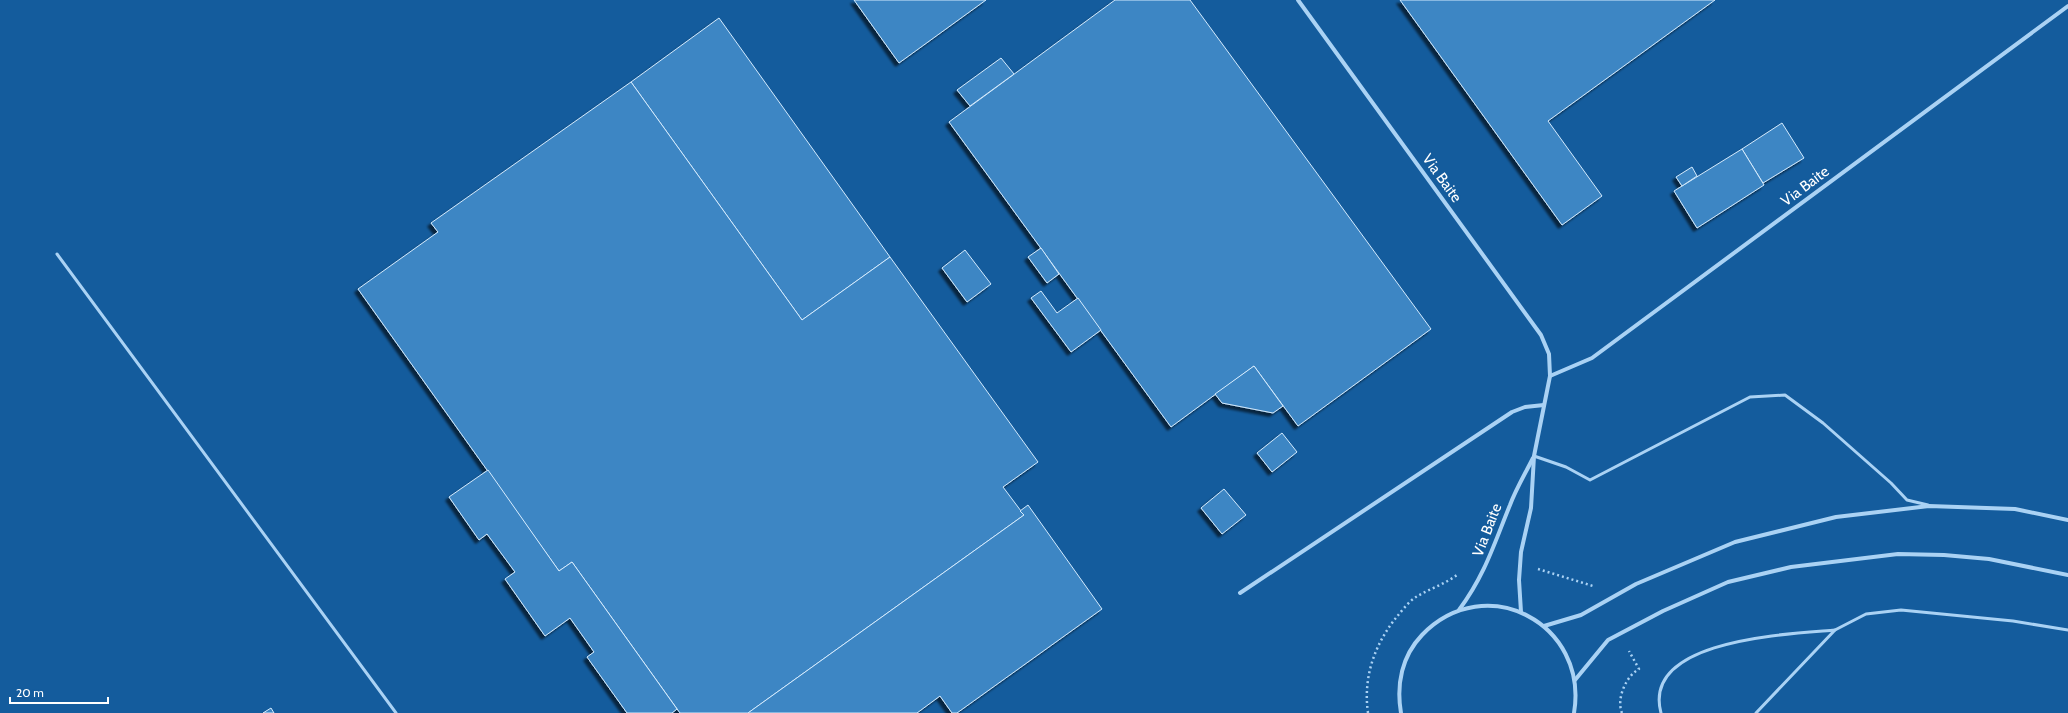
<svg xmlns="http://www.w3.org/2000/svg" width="2068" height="713" font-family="Cabin,sans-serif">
	<defs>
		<filter id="shadow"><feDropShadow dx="-3.5" dy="3.5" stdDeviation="1" flood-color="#0009"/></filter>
	</defs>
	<rect width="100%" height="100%" fill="#145c9d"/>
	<!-- building -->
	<g fill="#3d86c4" stroke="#d3eafd" filter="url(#shadow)">
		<polygon points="854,0 986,0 899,63"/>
		<polygon points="1115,0 1190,0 1431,329 1298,426 1254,366 1171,427 949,122"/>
		<polygon points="1400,0 1715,0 1548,121 1602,196 1562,225"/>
		<polygon points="719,18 890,257 802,320 631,82"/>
		<polygon points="1001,58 1014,74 970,106 957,90"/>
		<polygon points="631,82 802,320 890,257 1038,462 1003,487 1024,515 748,713 680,713 572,562 559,571 358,289 438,232 431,223"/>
		<polygon points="1782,123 1804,158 1763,183 1742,149"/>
		<polygon points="1742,149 1764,185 1697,228 1674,191"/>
		<polygon points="1692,167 1697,176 1682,186 1676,177"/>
		<polygon points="1041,248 1059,274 1047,283 1028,257"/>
		<polygon points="965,250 991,284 967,302 942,268"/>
		<polygon points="1041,291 1057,313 1078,298 1101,330 1071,352 1031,298"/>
		<polygon points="1254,366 1283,406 1273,413 1222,403 1215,394"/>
		<polygon points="1282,433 1297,452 1272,472 1257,453"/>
		<polygon points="488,470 559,571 572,562 677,709 672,713 627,713 587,657 594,652 570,618 545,636 505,579 515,572 487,534 479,540 449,497"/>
		<polygon points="1224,489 1246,515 1222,534 1201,508"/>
		<polygon points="1028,505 1102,609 957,713 952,713 940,696 917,713 748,713 1024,515 1020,511"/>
		<polygon points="271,708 274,713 263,713"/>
	</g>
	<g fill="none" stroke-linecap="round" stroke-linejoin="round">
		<!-- path -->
		<g stroke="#aad2f4" stroke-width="2.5" stroke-dasharray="2 3" stroke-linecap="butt">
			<polyline points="1538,569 1593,586"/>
			<path d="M 1368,713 C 1363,678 1374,646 1395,619 C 1401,612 1408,602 1416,597 C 1429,589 1445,584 1457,575"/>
			<path d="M 1622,713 C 1616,699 1626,676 1639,669 L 1629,651"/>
		</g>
		<!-- service -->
		<g stroke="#aad2f4" stroke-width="3">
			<polyline points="57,254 396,713"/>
			<polyline points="1534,456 1566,467 1590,480 1750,397 1785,395 1823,423 1891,483 1907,500 1928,505"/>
			<path d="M 1661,713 C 1641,639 1789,634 1835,630"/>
			<polyline points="1756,713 1835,630 1866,614 1901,610 2013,621 2068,630"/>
		</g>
		<!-- minor -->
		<g stroke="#aad2f4" stroke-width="4">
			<polyline points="1298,0 1541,335 1549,354 1550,376 1534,456 1531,508 1521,552 1519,580 1521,612"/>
			<polyline points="1550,376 1592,358 2068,6"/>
			<polyline points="1240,593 1512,412 1525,407 1544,405"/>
			<path d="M 1459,610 C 1485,575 1494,544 1510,505 C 1516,489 1525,474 1533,458"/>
			<polyline points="1544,626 1581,615 1636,584 1735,542 1836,517 1929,506 2015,509 2068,520"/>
			<polyline points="1575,680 1608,640 1663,611 1728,582 1791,567 1898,554 1944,555 1989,559 2068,575"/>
			<path d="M 1401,713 C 1396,684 1402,656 1422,635 C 1486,569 1589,624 1574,713"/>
		</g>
	</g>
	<g text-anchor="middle" stroke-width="3.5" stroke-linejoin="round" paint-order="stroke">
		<!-- street labels -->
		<g font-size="15" fill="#fff" stroke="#145c9d">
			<text transform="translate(1442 178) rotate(54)" y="5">Via Baite</text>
			<text transform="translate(1805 186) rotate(-37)" y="5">Via Baite</text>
			<text transform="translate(1487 530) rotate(-69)" y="5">Via Baite</text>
		</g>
	</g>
	<!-- scale -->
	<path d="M10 697v6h98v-6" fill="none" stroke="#ffffff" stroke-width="2"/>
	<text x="16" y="697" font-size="12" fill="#ffffff" stroke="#145c9d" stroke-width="3" paint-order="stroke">20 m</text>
</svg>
